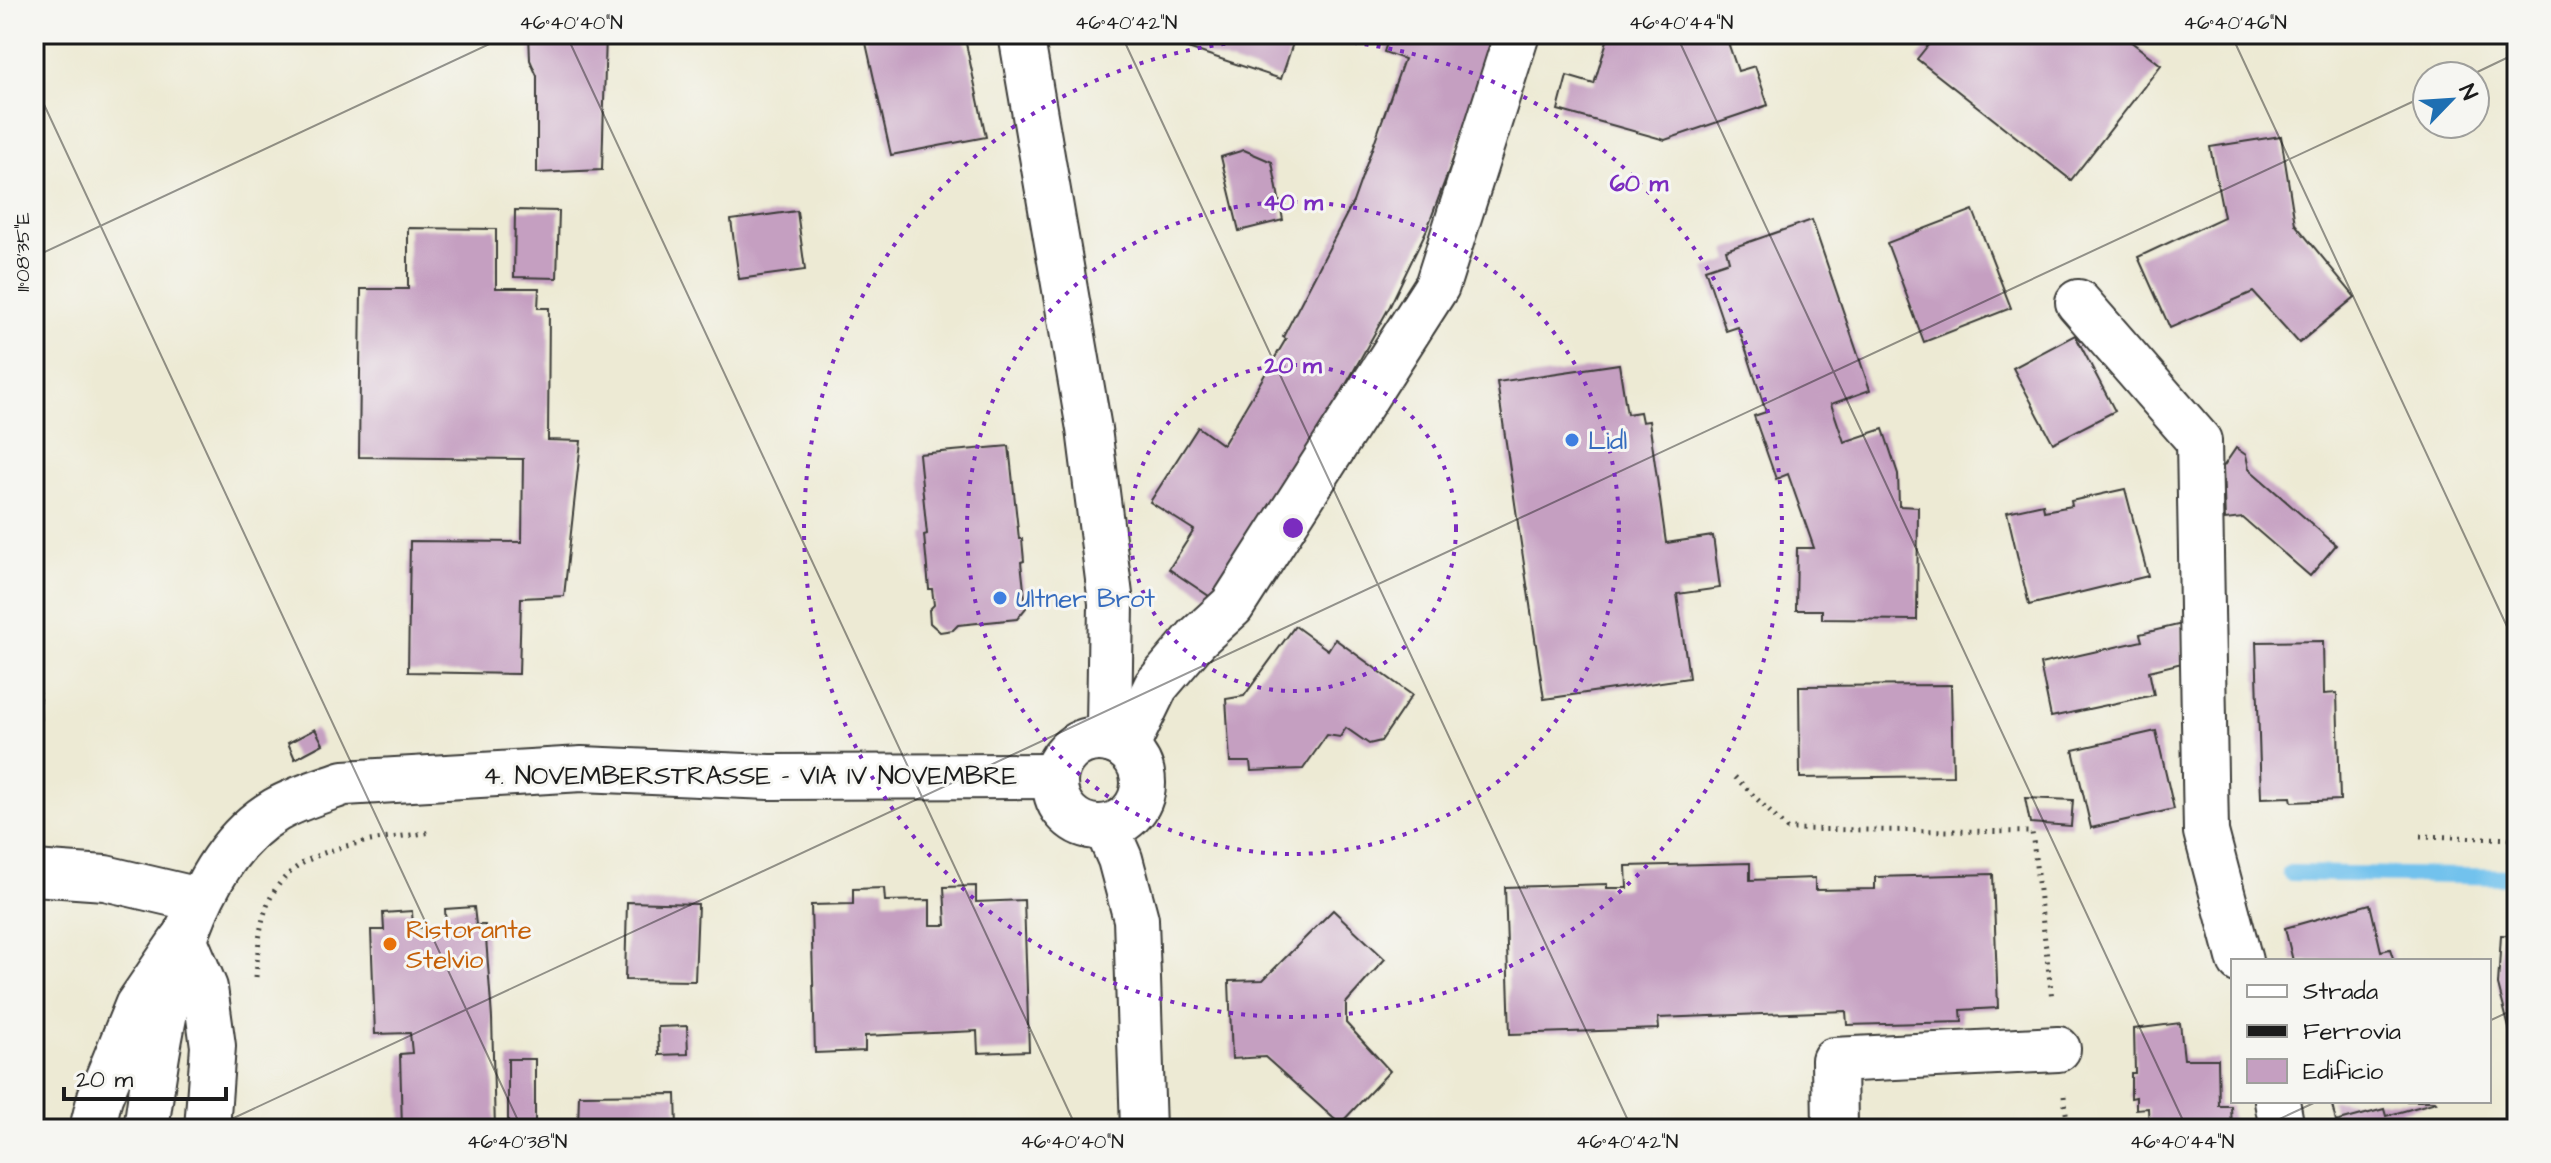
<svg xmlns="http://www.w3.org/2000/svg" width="2551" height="1163" font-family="'Architects Daughter',sans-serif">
	<rect width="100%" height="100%" fill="#f6f6f2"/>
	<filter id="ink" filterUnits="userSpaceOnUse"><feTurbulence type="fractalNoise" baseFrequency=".0125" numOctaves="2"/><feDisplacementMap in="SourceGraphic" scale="16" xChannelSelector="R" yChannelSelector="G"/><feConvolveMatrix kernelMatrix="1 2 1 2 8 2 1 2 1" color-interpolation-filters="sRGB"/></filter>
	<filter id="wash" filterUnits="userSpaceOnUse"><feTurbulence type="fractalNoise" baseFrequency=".006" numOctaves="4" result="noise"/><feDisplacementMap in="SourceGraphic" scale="32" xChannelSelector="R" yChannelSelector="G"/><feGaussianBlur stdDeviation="1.8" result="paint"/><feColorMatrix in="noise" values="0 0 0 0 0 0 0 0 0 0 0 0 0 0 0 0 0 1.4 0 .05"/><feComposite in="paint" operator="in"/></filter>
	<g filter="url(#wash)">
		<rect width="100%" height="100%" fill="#edead4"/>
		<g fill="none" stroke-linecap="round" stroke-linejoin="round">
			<!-- stream -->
			<polyline stroke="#72c2ed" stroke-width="16" points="2290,873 2517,877"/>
		</g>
		<g id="blocks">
			<!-- building -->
			<g fill="#c59fc1">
				<polygon points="529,34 606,34 602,170 537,173 537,76 530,60"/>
				<polygon points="864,34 964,34 986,137 891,155"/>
				<polygon points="1188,34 1296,34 1281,79 1185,47"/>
				<polygon points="1390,34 1506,34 1482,81 1427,229 1390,306 1302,463 1212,598 1169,569 1194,530 1150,502 1198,427 1223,445 1286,339 1283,337 1353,202 1404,59 1384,52"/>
				<polygon points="1609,34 1725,34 1738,71 1755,66 1768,105 1665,140 1558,110 1567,76 1594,84"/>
				<polygon points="1937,34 2121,34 2161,65 2071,180 1917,59"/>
				<polygon points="2281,136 2295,224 2355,297 2299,343 2253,292 2170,328 2138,257 2224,217 2210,147"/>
				<polygon points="1244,150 1272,162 1283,220 1239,231 1221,157"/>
				<polygon points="515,210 559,211 557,278 514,277"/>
				<polygon points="1973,210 2011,308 1924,342 1887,243"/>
				<polygon points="797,211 805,270 739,279 731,220"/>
				<polygon points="1812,220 1870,390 1831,404 1844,442 1883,429 1898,474 1899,506 1918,507 1917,620 1822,619 1822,610 1796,610 1797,548 1814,548 1788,474 1776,479 1754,416 1766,412 1747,353 1738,327 1726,331 1705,269 1729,261 1726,250"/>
				<polygon points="408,228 496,229 496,288 539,288 538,308 549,308 548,440 581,441 564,596 521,598 519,674 408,672 410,541 522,542 523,459 359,457 361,289 408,289"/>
				<polygon points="2075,335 2115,411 2053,443 2013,368"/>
				<polygon points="1619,364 1627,414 1640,412 1642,422 1649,421 1666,543 1713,536 1720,588 1677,594 1689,678 1544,699 1497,382"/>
				<polygon points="1009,446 1019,539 1022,539 1024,561 1021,562 1026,608 1017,619 958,625 953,630 940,632 930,623 929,610 934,605 932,589 929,589 924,535 927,534 919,454"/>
				<polygon points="2236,448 2246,455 2249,469 2336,545 2310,576 2243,518 2225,520 2223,467"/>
				<polygon points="2125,489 2148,576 2029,605 2007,512 2043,504 2044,511 2072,506 2071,501"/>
				<polygon points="2182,624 2182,663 2149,671 2154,695 2051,717 2040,664 2142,641 2140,634"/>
				<polygon points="1295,626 1328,650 1335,639 1412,695 1381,741 1369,744 1346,728 1340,737 1327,735 1303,769 1251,771 1250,762 1230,762 1226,699 1244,696"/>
				<polygon points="2323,641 2324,694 2337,693 2340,800 2292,802 2291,797 2261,798 2256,642"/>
				<polygon points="1951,685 1953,776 1800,778 1799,686"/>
				<polygon points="315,729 323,744 295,759 288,743"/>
				<polygon points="2156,731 2174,809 2091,828 2073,750"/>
				<polygon points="2025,798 2073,800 2071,826 2030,823"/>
				<polygon points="1750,863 1750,880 1815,878 1815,890 1875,889 1875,877 1993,874 1998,1008 1961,1010 1962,1022 1847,1025 1846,1011 1658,1018 1659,1029 1510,1034 1505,887 1607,884 1607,888 1627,888 1626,866"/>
				<polygon points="976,886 976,902 1024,900 1029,1051 978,1053 977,1031 865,1036 865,1051 815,1053 811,905 853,904 853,889 884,888 885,901 930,900 930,925 946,925 944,887"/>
				<polygon points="627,902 698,904 695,981 625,980"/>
				<polygon points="2370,904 2381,951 2390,949 2394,961 2293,961 2285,928"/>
				<polygon points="474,907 476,925 485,925 492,1018 495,1129 402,1129 400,1054 412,1053 410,1033 375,1034 371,930 384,930 383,913 412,911 413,928 446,927 445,909"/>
				<polygon points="1333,910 1385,959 1346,1003 1346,1023 1390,1071 1340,1124 1265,1057 1232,1059 1229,981 1263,980"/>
				<polygon points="2501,935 2517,936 2517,1032 2510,1032 2498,985"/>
				<polygon points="2180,1023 2184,1059 2218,1059 2219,1106 2231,1106 2232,1129 2149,1129 2148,1108 2136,1109 2136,1097 2131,1098 2131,1073 2135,1073 2134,1029"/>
				<polygon points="687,1026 688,1054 659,1055 658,1027"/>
				<rect x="508" y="1059" width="27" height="70"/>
				<polygon points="676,1094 677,1129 578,1128 579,1095"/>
				<polygon points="2331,1101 2435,1101 2436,1102 2386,1116 2384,1109 2336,1122"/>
			</g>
		</g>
	</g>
	<g filter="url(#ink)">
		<use href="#blocks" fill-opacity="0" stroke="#3b3b38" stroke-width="2"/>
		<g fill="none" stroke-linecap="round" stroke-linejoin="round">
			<!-- pedestrian casing -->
			<g stroke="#3b3b38" stroke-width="48">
				<polyline id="pedestrian" points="1835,1129 1834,1060 2058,1049"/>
			</g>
			<!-- minor casing -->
			<g stroke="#3b3b38" stroke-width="48">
				<g id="minor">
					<polyline points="2078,302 2199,441 2206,832 2240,961"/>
					<polyline points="1126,748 1156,686 1197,638 1232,606 1437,286 1517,34"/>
					<polyline points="34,873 105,878 199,900"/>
					<polyline points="2277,1101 2282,1129"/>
				</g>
			</g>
			<!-- tertiary casing -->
			<g stroke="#3b3b38" stroke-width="48">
				<g id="tertiary">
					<polyline points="184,938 205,988 213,1046 207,1129"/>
					<polyline points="92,1129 100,1097 137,1006 180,943"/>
				</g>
			</g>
			<!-- secondary casing -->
			<g stroke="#3b3b38" stroke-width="48">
				<g id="secondary">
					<polyline points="1021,34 1089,429 1111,603 1109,725 1112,741"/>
					<circle cx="1099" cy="783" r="44"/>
					<polyline points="1106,827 1120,859 1136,919 1143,1129"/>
					<path d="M 146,1129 C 160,1029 180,866 276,810 C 297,798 321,791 344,783 L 582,769 L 769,777 L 1055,776"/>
				</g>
			</g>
			<!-- path -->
			<g stroke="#3b3b38" stroke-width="5" stroke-dasharray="2 6" stroke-linecap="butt">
				<polyline points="1735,777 1787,829 2032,832 2052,999"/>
				<polyline points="2420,836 2517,839"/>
				<path d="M 256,977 C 258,954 258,931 266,909 C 288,842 373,842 431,832"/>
				<polyline points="2064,1096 2068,1129"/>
			</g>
			<!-- pedestrian -->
			<use href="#pedestrian" stroke="#fff" stroke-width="44"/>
			<!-- minor -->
			<use href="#minor" stroke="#fff" stroke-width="44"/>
			<!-- tertiary -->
			<use href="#tertiary" stroke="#fff" stroke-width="44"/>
			<!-- secondary -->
			<use href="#secondary" stroke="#fff" stroke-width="44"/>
			<!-- rail -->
			<polyline stroke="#1c1c1c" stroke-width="6" points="34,593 39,735 34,820"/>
		</g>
	</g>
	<!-- ticks -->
	<path fill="none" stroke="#1c1c1c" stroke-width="2" stroke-opacity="0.45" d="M 566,34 L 1077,1129M 1121,34 L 1632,1129M 1676,34 L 2187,1129M 2231,34 L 2517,648M 2469,76 L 2517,53M 34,83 L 522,1129M 34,257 L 511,34M 2489,1021 L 2517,1008M 210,1129 L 2427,95M 2258,1129 L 2318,1101"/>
	<!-- distance rings -->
	<g fill="none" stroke="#7b2cbf" stroke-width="4" stroke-dasharray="4 8">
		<circle cx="1293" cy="528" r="163"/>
		<circle cx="1293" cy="528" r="326"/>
		<circle cx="1293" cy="528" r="489"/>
	</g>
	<!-- markers -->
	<g fill="#3f7fe0" stroke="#f6f6f2" stroke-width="3">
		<circle cx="1572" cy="440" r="8"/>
		<circle cx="1000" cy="598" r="8"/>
	</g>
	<circle fill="#e8710a" stroke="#f6f6f2" stroke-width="3" cx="390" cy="944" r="8"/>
	<g text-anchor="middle" stroke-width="6" stroke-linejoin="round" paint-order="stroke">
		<!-- shop labels -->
		<g font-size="26" fill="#366cbe" stroke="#f6f6f2" text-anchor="start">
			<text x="1588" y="449">Lidl</text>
			<text x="1016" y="607">Ultner Brot</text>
		</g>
		<!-- street labels -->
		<g font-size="26" fill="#1c1c1c" stroke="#f6f6f2">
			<text x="750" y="784">4. NOVEMBERSTRASSE - VIA IV NOVEMBRE</text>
		</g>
		<!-- food labels -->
		<g font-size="26" fill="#c56008" stroke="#f6f6f2" text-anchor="start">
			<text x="406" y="938">Ristorante<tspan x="406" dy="30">Stelvio</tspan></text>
		</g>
	</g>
	<circle cx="1293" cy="528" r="12" fill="#7b2cbf" stroke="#f6f6f2" stroke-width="4"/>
	<g font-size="24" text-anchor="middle" font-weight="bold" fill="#7b2cbf" stroke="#f6f6f2" stroke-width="6" stroke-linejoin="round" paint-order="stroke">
		<text x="1639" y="191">60 m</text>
		<text x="1293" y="210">40 m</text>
		<text x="1293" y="373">20 m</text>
	</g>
	<!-- margin -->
	<rect width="2551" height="1163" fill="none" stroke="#f6f6f2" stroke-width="88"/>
	<!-- legend -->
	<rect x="2231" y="959" width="260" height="144" fill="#f6f6f2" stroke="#9f9f9c" stroke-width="2"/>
	<rect x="2247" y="985" width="40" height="12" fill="#ffffff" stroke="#9f9f9c" stroke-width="2"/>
	<text x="2303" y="999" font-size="24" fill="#1c1c1c">Strada</text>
	<rect x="2247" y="1025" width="40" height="12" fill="#1c1c1c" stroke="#9f9f9c" stroke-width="2"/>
	<text x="2303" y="1039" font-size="24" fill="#1c1c1c">Ferrovia</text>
	<rect x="2247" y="1059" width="40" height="24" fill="#c59fc1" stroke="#9f9f9c" stroke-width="2"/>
	<text x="2303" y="1079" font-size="24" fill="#1c1c1c">Edificio</text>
	<!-- north arrow -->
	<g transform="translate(2451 100) rotate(65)"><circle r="38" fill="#f6f6f2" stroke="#9f9f9c" stroke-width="2"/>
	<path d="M0-6L14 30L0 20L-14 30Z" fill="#1f6fb2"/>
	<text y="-12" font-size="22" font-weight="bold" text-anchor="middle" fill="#1c1c1c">N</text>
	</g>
	<!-- scale -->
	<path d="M64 1087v12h162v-12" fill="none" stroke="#1c1c1c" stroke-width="4"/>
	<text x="76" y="1087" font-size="24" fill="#1c1c1c" stroke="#f6f6f2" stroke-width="6" paint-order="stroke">20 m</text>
	<rect x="44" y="44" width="2463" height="1075" fill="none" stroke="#1c1c1c" stroke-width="3"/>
	<g font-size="20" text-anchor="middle" fill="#1c1c1c">
		<text x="571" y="29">46°40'40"N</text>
		<text x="1126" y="29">46°40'42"N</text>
		<text x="1681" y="29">46°40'44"N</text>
		<text x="2235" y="29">46°40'46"N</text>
		<text transform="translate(22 252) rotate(-90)" y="7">11°08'35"E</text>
		<text x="517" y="1148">46°40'38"N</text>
		<text x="1072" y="1148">46°40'40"N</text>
		<text x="1627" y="1148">46°40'42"N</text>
		<text x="2182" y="1148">46°40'44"N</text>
	</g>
</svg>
